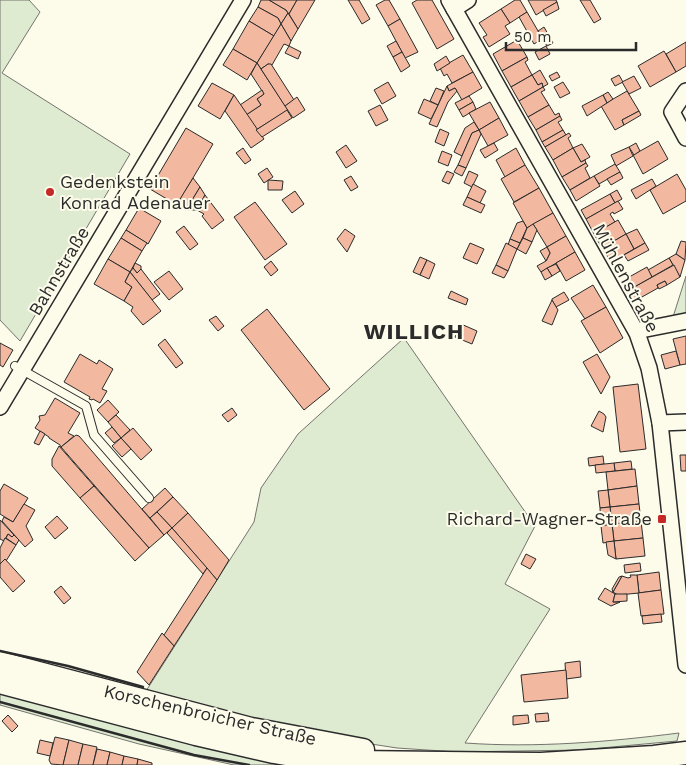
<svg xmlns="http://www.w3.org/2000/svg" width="686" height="765" font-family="'Work Sans',sans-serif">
	<rect width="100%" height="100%" fill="#fdfbea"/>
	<!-- green -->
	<g fill="#deebd1" stroke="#74746e">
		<polygon points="0,0 29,0 40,12 2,73 130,154 20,341 0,320"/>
		<polygon points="686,276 686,314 673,317"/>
		<path d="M 404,338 L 535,526 L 505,584 L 550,609 L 465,743 C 536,748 608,742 679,733 L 677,741 L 579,750 L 457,752 L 397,748 L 319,736 L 282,724 L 221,711 L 146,691 L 254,522 L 261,488 L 298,434 Z"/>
		<polygon points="0,690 306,765 234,765 139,744 0,705"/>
	</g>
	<!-- building -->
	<g fill="#f2b8a0" stroke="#2b2b2b">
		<polygon points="261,0 269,0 286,10 288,13 281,24 278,18 258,7"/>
		<polygon points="269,0 297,0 289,14 286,10"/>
		<polygon points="297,0 315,0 298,29 289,14"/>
		<polygon points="348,0 359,0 370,19 362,24"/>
		<polygon points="385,0 389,0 400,19 388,26 376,5"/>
		<polygon points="417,0 432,0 454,39 437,49 412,3"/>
		<polygon points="515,0 520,0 527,12 510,23 501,9"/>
		<polygon points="528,0 556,0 557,2 536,15"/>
		<polygon points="580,0 590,0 601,19 594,23"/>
		<polygon points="557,2 559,9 546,16 543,10"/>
		<polygon points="258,7 278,18 281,24 274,36 249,21"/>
		<polygon points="501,9 510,23 505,26 510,34 489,47 483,37 487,35 479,23"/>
		<polygon points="527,12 541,36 538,38 539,41 534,44 519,17"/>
		<polygon points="288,13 298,29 291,41 281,24"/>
		<polygon points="400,19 418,52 405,58 388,26"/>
		<polygon points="249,21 274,36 257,63 233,49"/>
		<polygon points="281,24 291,41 289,46 284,44 272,65 268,64 261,69 257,63"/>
		<polygon points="544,27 553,43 547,46 538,31"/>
		<polygon points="517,40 527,57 502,71 493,54"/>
		<polygon points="396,41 402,52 393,57 387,46"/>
		<polygon points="686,42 686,66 676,72 666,54"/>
		<polygon points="289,46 301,52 298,59 285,53"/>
		<polygon points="546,46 550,54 539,60 535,52"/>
		<polygon points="233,49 257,63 247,80 223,65"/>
		<polygon points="664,51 676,72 650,87 638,66"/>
		<polygon points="402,52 410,66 401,72 393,57"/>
		<polygon points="463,55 473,72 452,83 447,74 444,76 440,68"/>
		<polygon points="446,56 450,63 437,71 434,64"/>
		<polygon points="527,57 528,60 525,62 532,75 511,87 502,71"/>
		<polygon points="257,63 288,110 256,130 246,115 261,105 257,99 264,94 251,74"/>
		<polygon points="268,64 271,64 294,100 285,106 261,69"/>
		<polygon points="540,70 548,84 543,87 542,83 538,85 532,75"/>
		<polygon points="473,72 482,88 462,100 455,88 449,91 447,86"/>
		<polygon points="557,72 560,77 552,81 549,76"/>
		<polygon points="532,75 538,85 542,83 543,87 519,101 511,87"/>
		<polygon points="619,75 623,82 615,86 611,79"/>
		<polygon points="634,76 641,88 629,94 622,82"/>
		<polygon points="388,82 396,96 382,104 374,90"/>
		<polygon points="563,82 570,93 560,98 554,87"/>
		<polygon points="212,83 234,95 220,119 198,106"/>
		<polygon points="447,86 449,91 455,88 457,91 448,102 437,127 429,124"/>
		<polygon points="543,87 545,90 541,92 549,105 528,117 519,101"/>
		<polygon points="436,88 444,91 438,105 430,101"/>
		<polygon points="262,90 264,94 257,99 261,105 246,115 240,105"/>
		<polygon points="627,91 639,111 622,120 624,125 615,130 601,106"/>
		<polygon points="608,92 613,99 607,103 603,95"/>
		<polygon points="234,95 264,139 251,148 225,111"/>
		<polygon points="603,95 607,103 587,116 582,106"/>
		<polygon points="469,96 473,102 459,110 455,103"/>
		<polygon points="297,97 305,110 293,118 285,106"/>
		<polygon points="424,99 438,105 431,119 418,113"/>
		<polygon points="473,102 476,109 463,117 459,110"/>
		<polygon points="490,102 499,118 479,130 469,113"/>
		<polygon points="380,105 388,120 376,126 368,111"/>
		<polygon points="549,105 555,115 559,113 560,116 536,130 528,117"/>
		<polygon points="287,110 292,118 262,137 256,130"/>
		<polygon points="639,111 641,115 624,125 622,120"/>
		<polygon points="560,116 562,120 558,122 563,130 542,142 536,130"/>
		<polygon points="499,118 508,135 488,146 479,130"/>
		<polygon points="474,122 479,130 472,133 462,156 454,152 465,128"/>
		<polygon points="186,128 213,144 177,205 150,189"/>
		<polygon points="440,129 449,133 444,146 435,142"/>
		<polygon points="479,130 481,134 466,168 458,165 472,133"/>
		<polygon points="563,130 566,135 545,147 542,142"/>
		<polygon points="569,133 571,136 568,138 573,148 553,160 545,147"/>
		<polygon points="658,141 668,159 643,174 633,155"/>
		<polygon points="494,143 498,150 485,158 480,150"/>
		<polygon points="636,143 640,151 634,155 629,147"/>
		<polygon points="582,144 590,157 581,162 573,148"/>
		<polygon points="346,145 357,161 346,168 336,152"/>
		<polygon points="629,147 633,156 616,166 611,155"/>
		<polygon points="243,148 251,160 245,164 236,153"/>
		<polygon points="516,148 525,165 505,177 496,160"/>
		<polygon points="573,148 581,162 585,160 586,163 562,177 553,160"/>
		<polygon points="442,151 452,155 448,166 438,162"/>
		<polygon points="586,163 588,166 585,168 590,178 570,190 562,177"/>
		<polygon points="615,164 620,172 599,184 594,176"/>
		<polygon points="458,165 466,168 462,176 454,172"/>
		<polygon points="525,165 539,188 514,202 501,179"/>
		<polygon points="267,168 273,177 264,183 258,174"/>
		<polygon points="447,171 454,174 449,184 442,181"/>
		<polygon points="469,171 478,175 472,187 464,183"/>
		<polygon points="620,172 623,178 611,185 607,179"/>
		<polygon points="677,174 686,190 686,201 663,214 650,190"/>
		<polygon points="351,176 358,187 351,191 344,180"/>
		<polygon points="594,176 600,186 576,201 570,190"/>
		<polygon points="193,178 200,187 186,210 177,204"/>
		<polygon points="652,179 656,186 636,199 631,190"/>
		<polygon points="268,180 283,181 282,190 268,190"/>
		<polygon points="473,184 486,191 480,203 467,197"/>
		<polygon points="200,187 205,195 197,210 186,210"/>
		<polygon points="539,188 553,213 527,228 513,203"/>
		<polygon points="617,190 622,199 615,203 610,194"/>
		<polygon points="295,191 304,204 292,213 282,200"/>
		<polygon points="610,194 615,203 586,219 581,210"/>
		<polygon points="205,195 224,220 212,229 202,216 204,214 197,210"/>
		<polygon points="467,197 485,205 481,213 463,205"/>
		<polygon points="618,201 623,209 614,214 613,212 610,214 615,222 594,234 586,219"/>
		<polygon points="255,202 287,244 265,260 234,217"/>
		<polygon points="139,208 161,221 148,244 126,230"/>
		<polygon points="553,213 566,236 547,247 533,224"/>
		<polygon points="618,220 626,234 602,248 594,234"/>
		<polygon points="523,221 527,228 520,243 510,239 517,223"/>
		<polygon points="533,224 537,230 532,242 523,238 527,228"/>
		<polygon points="184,226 198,244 190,250 176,232"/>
		<polygon points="345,229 355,236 347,252 337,239"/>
		<polygon points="637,229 645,243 634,249 626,234"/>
		<polygon points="126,230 147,243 142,251 121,238"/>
		<polygon points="626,234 634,249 611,262 602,248"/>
		<polygon points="566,236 575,252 541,272 537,266 546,261 550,253 547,247"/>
		<polygon points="121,238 142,251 130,272 108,259"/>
		<polygon points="523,238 532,242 526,254 517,249"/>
		<polygon points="510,239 520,243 517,249 508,245"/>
		<polygon points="681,241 686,242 685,260 676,254"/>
		<polygon points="470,243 484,249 477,264 463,258"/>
		<polygon points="506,243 517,249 508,271 496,265"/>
		<polygon points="645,243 649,250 628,261 624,255"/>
		<polygon points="547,247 550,253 546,261 540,251"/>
		<polygon points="575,252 585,270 566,281 556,263"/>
		<polygon points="676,254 685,260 680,277 669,258"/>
		<polygon points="420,257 427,260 420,275 413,272"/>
		<polygon points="669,258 673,265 652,277 648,270"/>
		<polygon points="108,259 130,272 125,282 132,287 124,301 94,284"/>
		<polygon points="427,260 435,264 429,279 420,275"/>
		<polygon points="271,261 278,270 271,276 264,267"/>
		<polygon points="135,263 141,266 141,269 137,273 133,268"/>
		<polygon points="556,264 560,271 552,276 547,268"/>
		<polygon points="496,265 508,271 504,278 492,273"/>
		<polygon points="674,265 680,277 667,285 665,281 657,285 658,288 633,302 627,291"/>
		<polygon points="647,267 652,277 627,291 622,281"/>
		<polygon points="133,268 137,273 141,269 160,294 152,300 130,272"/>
		<polygon points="547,268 552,276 545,280 541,272"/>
		<polygon points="169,271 183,289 169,300 154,282"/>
		<polygon points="130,272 161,311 143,325 131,311 133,307 124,301 132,287 125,282"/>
		<polygon points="665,281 667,285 659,289 657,285"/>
		<polygon points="593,285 606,307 585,319 571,298"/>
		<polygon points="451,291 468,299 466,305 448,298"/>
		<polygon points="564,292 569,300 556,307 552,300 552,299"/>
		<polygon points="552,300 558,310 552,325 542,321"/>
		<polygon points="606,307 623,338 600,353 581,321"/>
		<polygon points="267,309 330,389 304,410 241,330"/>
		<polygon points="216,316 224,326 218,331 209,320"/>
		<polygon points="461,324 477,331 472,344 455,337"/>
		<polygon points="686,336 686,364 680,365 673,339"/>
		<polygon points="165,339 183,363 176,368 158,345"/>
		<polygon points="0,343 13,350 3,367 0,365"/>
		<polygon points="676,351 680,365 665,369 661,355"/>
		<polygon points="80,354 97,364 99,360 113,369 102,389 107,391 100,403 93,399 92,400 89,399 90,397 64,382"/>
		<polygon points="597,354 610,377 601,394 583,362"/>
		<polygon points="638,384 646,449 620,452 613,387"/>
		<polygon points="55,398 80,413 68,433 74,436 61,447 60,445 49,438 49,437 35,428 40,420 39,416 45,415"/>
		<polygon points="108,400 119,412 108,422 97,410"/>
		<polygon points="232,408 237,415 228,422 222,415"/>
		<polygon points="599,411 604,414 606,417 603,432 591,426"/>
		<polygon points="116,415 130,430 121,438 108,422"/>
		<polygon points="112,427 121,438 114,443 105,433"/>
		<polygon points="133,428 152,450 141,460 121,438"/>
		<polygon points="40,431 45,434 39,445 34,443"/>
		<polygon points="76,435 79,436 164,535 149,548 61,447"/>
		<polygon points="121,438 131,449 122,457 112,446"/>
		<polygon points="59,446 94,486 80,498 52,466 52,459"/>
		<polygon points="680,455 686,455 686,471 681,471"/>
		<polygon points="603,456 604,464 589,466 588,458"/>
		<polygon points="631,461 632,469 615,471 614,463"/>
		<polygon points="614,463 615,471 596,473 595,465"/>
		<polygon points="635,469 637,486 608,490 606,472"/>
		<polygon points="4,484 28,498 13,522 0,514 0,491"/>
		<polygon points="94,486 149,548 135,561 80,498"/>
		<polygon points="637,486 639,504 610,507 608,490"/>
		<polygon points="165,488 173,497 150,518 142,509"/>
		<polygon points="608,490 610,507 600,508 598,491"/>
		<polygon points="173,497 188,513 172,528 157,512"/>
		<polygon points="24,504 35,510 26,526 33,540 25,547 2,521 4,517 13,522"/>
		<polygon points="639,504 641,521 612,524 610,507"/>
		<polygon points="610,507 612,524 601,526 600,508"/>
		<polygon points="157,512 172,528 164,535 150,518"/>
		<polygon points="188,513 229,560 217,580 172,528"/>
		<polygon points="57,516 68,528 55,539 45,527"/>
		<polygon points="0,520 14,535 12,537 8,534 4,541 0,539"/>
		<polygon points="641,521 643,538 614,541 612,524"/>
		<polygon points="612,524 614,541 603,543 601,526"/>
		<polygon points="172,528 207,568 203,574 167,533"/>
		<polygon points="8,534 12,537 14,535 19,540 16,545 6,538"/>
		<polygon points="5,538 16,545 6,561 5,559 0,564 0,548"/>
		<polygon points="643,538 645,556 616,559 614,541"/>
		<polygon points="614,541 616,559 608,555 606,542"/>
		<polygon points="526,554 536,559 530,569 521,564"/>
		<polygon points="5,559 25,581 13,592 0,577 0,564"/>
		<polygon points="640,563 641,571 625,573 624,565"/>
		<polygon points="207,568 217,580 174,646 164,635"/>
		<polygon points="659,572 661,590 639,593 637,575"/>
		<polygon points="630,575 637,575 639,593 618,595 613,592 622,576 628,578 631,577"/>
		<polygon points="622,576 613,592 612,589 619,577"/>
		<polygon points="61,586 71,598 64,604 54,592"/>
		<polygon points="605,588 615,594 613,602 620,602 611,606 598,599"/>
		<polygon points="661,590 664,614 641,616 638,593"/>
		<polygon points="615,594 627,594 627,601 613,602"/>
		<polygon points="661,614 662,622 643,624 642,616"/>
		<polygon points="162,633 174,646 149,685 137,672"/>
		<polygon points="580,661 581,677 566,679 565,663"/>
		<polygon points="566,670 568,698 524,702 521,675"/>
		<polygon points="548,713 549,721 536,722 535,714"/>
		<polygon points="8,715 18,726 12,732 2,721"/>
		<polygon points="528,715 529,723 513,725 513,716"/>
		<polygon points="55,737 69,740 63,765 51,764 49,760"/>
		<polygon points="40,740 53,743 50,756 37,753"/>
		<polygon points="69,740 83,744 78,765 63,765"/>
		<polygon points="83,744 97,747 93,765 78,765"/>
		<polygon points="97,749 110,752 107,765 93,765"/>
		<polygon points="110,752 124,756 122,765 107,765"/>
		<polygon points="124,756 138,759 137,765 122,765"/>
		<polygon points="138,759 152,763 152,765 137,765"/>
	</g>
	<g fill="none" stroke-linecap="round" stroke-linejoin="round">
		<!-- service casing -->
		<g stroke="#2b2b2b" stroke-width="10">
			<polyline id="service" points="15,366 86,406 94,435 149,498"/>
		</g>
		<!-- minor casing -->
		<g stroke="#2b2b2b" stroke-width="18">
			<g id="minor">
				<polyline points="449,0 637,333 649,368 660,423 686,665"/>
				<polyline points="454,9 468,0"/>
				<polyline points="686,91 672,112 686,138"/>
				<polyline points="636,331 686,321"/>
				<polyline points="0,407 243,0"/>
				<polyline points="660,423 686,422"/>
			</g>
		</g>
		<!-- secondary casing -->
		<g stroke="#2b2b2b" stroke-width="25">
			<g id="secondary">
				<polyline points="0,663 251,729 363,750"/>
				<polyline points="0,682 196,734 274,752 317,759 355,762 541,764 654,757 686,753"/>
			</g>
		</g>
		<!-- service -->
		<use href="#service" stroke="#fdfbea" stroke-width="8"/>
		<!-- minor -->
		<use href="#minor" stroke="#fdfbea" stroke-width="15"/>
		<!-- secondary -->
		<use href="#secondary" stroke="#fdfbea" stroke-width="22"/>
		<!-- wall -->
		<g stroke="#2b2b2b" stroke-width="2.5">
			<polyline points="0,651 68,666 143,687"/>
			<polyline points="0,702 194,755 249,765"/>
		</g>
	</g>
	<!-- markers -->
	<g fill="#c62828" stroke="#fdfbea" stroke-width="2">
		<circle cx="50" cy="192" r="5"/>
		<rect x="657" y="514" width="10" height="10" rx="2.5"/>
	</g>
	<g text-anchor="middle" stroke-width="4" stroke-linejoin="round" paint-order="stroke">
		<!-- poi labels -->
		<g font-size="18" fill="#2b2b2b" stroke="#fdfbea" text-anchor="start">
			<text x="60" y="188">Gedenkstein<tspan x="60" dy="21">Konrad Adenauer</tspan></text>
			<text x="652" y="525" text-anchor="end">Richard-Wagner-Straße</text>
		</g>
		<!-- street labels -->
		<g font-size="18" fill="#2b2b2b" stroke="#fdfbea">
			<text transform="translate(59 271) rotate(-59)" y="6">Bahnstraße</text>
			<text transform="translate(626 278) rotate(62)" y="6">Mühlenstraße</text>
			<text transform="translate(210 715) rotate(13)" y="6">Korschenbroicher Straße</text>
		</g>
		<!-- district labels -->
		<g font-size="22" font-weight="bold" letter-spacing="1" fill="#2b2b2b" stroke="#fdfbea">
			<text x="414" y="339">WILLICH</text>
		</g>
	</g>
	<!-- scale -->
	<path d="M506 42v8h130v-8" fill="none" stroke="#2b2b2b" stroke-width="2.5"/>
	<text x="514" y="42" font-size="15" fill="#2b2b2b" stroke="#fdfbea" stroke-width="4" paint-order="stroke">50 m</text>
</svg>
